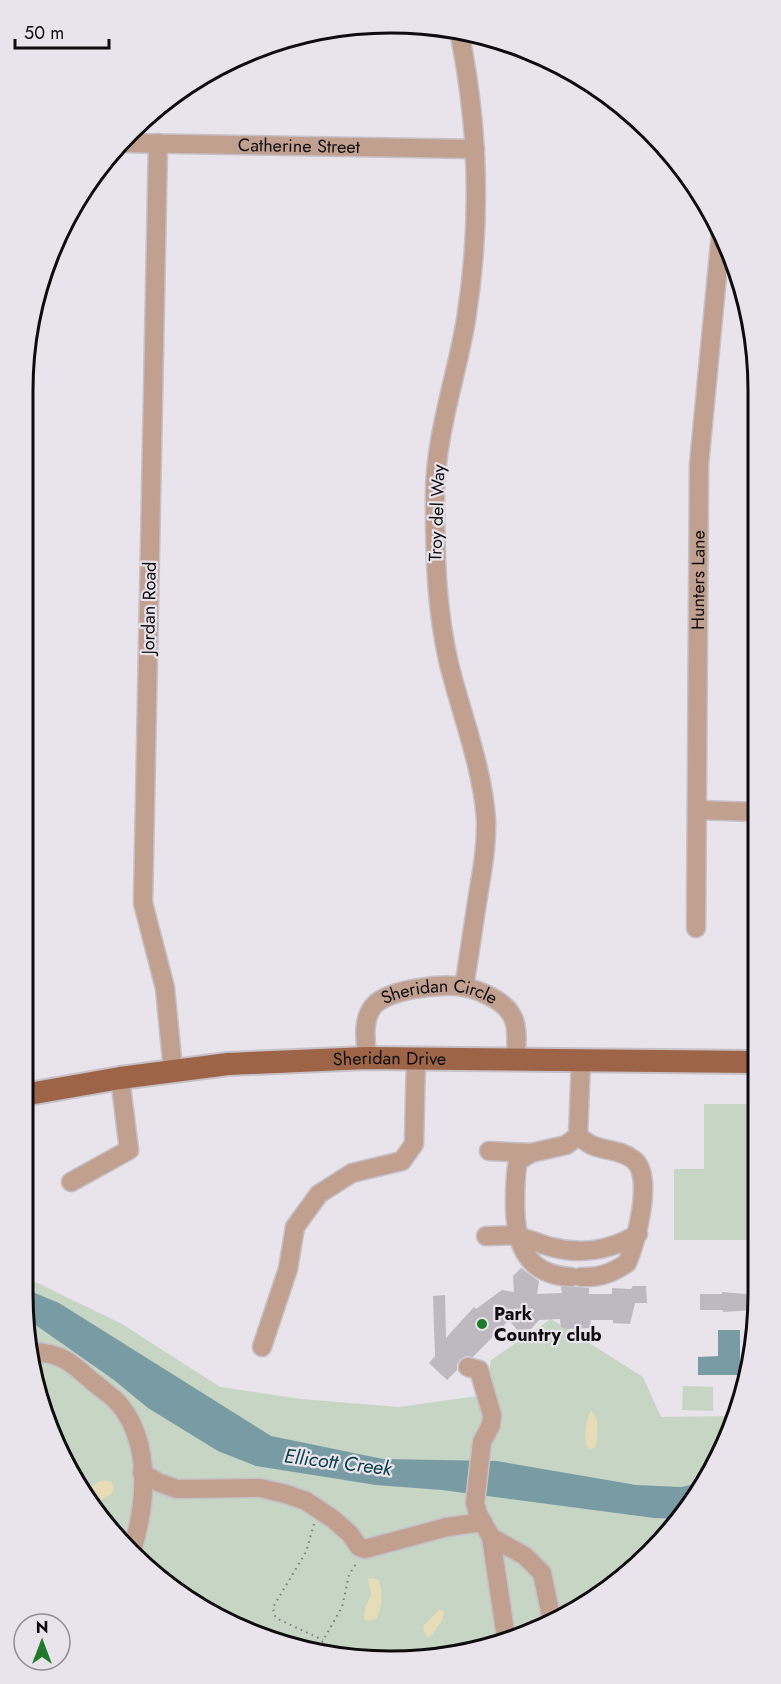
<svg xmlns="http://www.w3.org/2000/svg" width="781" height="1684" font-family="Jost,sans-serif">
	<rect width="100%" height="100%" fill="#e9e3eb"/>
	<!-- green -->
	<g fill="#c6d5c4">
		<polygon points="704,1104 758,1104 758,1240 674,1240 674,1169 704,1169"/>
		<polygon points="23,1276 122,1324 220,1387 301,1399 399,1407 485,1395 491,1360 551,1319 643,1377 661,1417 734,1416 731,1434 667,1536 574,1612 462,1654 319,1654 207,1612 114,1536 42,1412 23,1294"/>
		<polygon points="683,1386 713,1387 713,1411 682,1410"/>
	</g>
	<!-- sand -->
	<g fill="#e6dcb7">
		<path d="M 591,1411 C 601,1418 597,1436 596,1447 L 590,1449 L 586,1445 C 584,1437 586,1418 591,1411 Z"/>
		<polygon points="106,1480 112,1482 114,1488 112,1494 101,1499 96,1505 87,1491 98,1482"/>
		<path d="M 372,1578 L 379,1580 C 383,1594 383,1606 376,1619 L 368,1621 L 364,1619 L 365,1608 L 371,1595 L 368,1579 Z"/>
		<polygon points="440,1609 444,1612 442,1621 430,1637 426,1636 423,1629 424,1625"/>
	</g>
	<!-- water -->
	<g fill="#799ca4">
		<polygon points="23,1288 59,1303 271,1436 383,1459 497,1461 636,1485 681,1487 700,1483 678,1519 654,1518 442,1490 376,1485 256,1466 218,1451 148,1408 114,1380 27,1319"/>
		<polygon points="718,1330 740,1330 740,1375 698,1375 698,1357 718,1356"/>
	</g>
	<!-- building -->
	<g fill="#beb8c0">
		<polygon points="521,1268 539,1281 537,1294 562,1293 561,1287 576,1287 589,1288 589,1294 612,1294 612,1288 631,1289 633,1286 646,1286 647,1303 635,1303 630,1324 613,1323 613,1320 591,1320 590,1328 567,1329 561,1327 560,1319 539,1320 531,1329 517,1330 509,1320 473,1357 466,1356 461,1359 457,1364 457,1370 447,1380 429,1363 435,1356 433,1296 445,1295 446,1338 474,1307 476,1309 502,1290 514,1292 513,1276"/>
		<polygon points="722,1292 758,1295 755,1310 723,1312 723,1310 700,1310 700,1294 722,1294"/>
	</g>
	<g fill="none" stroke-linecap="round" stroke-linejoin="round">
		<!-- minor casing -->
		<g stroke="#c6c1c8" stroke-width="21">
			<g id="minor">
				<path d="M 460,36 C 479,130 481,225 466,320 C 456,379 435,436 435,496 C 435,554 436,608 449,664 C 462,716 482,766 486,819 C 487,846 482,871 478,896 C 473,927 469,957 464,987"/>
				<path id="s1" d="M 122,143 L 475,149"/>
				<polyline points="158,143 143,903 165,988 173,1070"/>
				<polyline points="697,810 757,812"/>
				<path id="s2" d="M 696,928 L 699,465 L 721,233"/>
				<path id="s3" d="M 367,1058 C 366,1042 362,1022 372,1008 C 384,989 443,983 464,987 C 479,990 503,1000 511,1014 C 519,1026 516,1045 516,1059"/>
				<polyline points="578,1136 581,1060"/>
				<polyline points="489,1151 531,1153"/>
				<polyline points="71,1182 129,1150 120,1078"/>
				<path d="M 486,1236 C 497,1236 509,1234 519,1237 C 530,1239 540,1244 551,1247 C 581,1255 611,1250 638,1234"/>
				<path d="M 571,1277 C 525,1275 515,1242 515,1203 C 515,1189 515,1175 518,1161 L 531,1153 L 566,1145 L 578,1136 C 583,1139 588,1144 594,1146 C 607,1151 622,1150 634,1160 C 654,1176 636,1243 627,1263 C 612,1273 600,1278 581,1277"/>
				<polyline points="262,1347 288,1269 295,1227 319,1194 352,1173 402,1161 414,1144 416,1058"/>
				<path d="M 32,1352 C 60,1352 72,1363 92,1381 C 101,1389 113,1396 120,1405 C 152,1445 146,1504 132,1551"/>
				<polyline points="468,1367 479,1370 492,1415 491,1425 482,1442 475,1503 478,1514 491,1537 525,1556 542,1573 552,1621"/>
				<polyline points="142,1473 160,1483 177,1489 260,1488 286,1494 306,1501 333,1519 350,1534 359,1547 365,1549 447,1527 483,1522"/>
				<polyline points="491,1537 506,1638"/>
			</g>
		</g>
		<!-- major casing -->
		<g stroke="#c6c1c8" stroke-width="26">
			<g id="major">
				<path id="s4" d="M 23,1095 L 120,1078 L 228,1064 L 367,1058 L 758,1062"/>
			</g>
		</g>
		<!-- path -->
		<g stroke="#7f7b80" stroke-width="2" stroke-dasharray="1.5 4.5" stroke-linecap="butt">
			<polyline points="314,1524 306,1552 273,1607 274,1615 280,1620 323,1640"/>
			<polyline points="316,1653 342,1607 349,1575 357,1562"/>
		</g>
		<!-- minor -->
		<use href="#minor" stroke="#c1a090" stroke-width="18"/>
		<!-- major -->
		<use href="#major" stroke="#9d6447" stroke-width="22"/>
	</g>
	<!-- markers -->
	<circle fill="#1f7b2b" stroke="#e9e3eb" stroke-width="2" cx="482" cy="1324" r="6"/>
	<g text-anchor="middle" stroke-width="4.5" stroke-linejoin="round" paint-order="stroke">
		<!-- street labels -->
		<g font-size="18" fill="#0e0c0e" stroke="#e9e3eb">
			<text dy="6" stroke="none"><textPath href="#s1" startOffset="177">Catherine Street</textPath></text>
			<text transform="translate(437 513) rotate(-88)" y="6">Troy del Way</text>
			<text dy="6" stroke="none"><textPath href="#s2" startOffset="348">Hunters Lane</textPath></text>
			<text transform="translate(149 608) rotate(-89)" y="6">Jordan Road</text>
			<text dy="6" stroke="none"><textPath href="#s3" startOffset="124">Sheridan Circle</textPath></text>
			<text dy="6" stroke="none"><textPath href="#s4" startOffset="369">Sheridan Drive</textPath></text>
		</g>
		<!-- poi labels -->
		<g font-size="18" font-weight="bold" fill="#0e0c0e" stroke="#e9e3eb" text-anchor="start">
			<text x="494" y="1320">Park<tspan x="494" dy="21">Country club</tspan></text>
		</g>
		<!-- water labels -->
		<g font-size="20" font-style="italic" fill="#08414b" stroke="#e9e3eb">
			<text transform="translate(338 1462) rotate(7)" y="7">Ellicott Creek</text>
		</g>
	</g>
	<!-- crop -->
	<path d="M0 0H781V1684H0ZM390 33H391A357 357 0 0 1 748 390V1294A357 357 0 0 1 391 1651H390A357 357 0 0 1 33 1294V390A357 357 0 0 1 390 33Z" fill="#e9e3eb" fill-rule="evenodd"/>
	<path fill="none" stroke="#0e0c0e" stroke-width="3" d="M390 33H391A357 357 0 0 1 748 390V1294A357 357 0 0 1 391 1651H390A357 357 0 0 1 33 1294V390A357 357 0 0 1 390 33Z"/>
	<!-- north arrow -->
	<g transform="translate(42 1642)"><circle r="28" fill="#e9e3eb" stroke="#918d93" stroke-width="1.5"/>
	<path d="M0-4.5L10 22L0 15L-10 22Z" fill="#1f7b2b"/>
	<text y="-9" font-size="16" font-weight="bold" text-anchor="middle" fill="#0e0c0e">N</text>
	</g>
	<!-- scale -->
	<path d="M15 39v9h94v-9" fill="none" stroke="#0e0c0e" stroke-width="3"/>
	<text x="24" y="39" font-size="18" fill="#0e0c0e" stroke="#e9e3eb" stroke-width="4.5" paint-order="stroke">50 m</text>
</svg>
